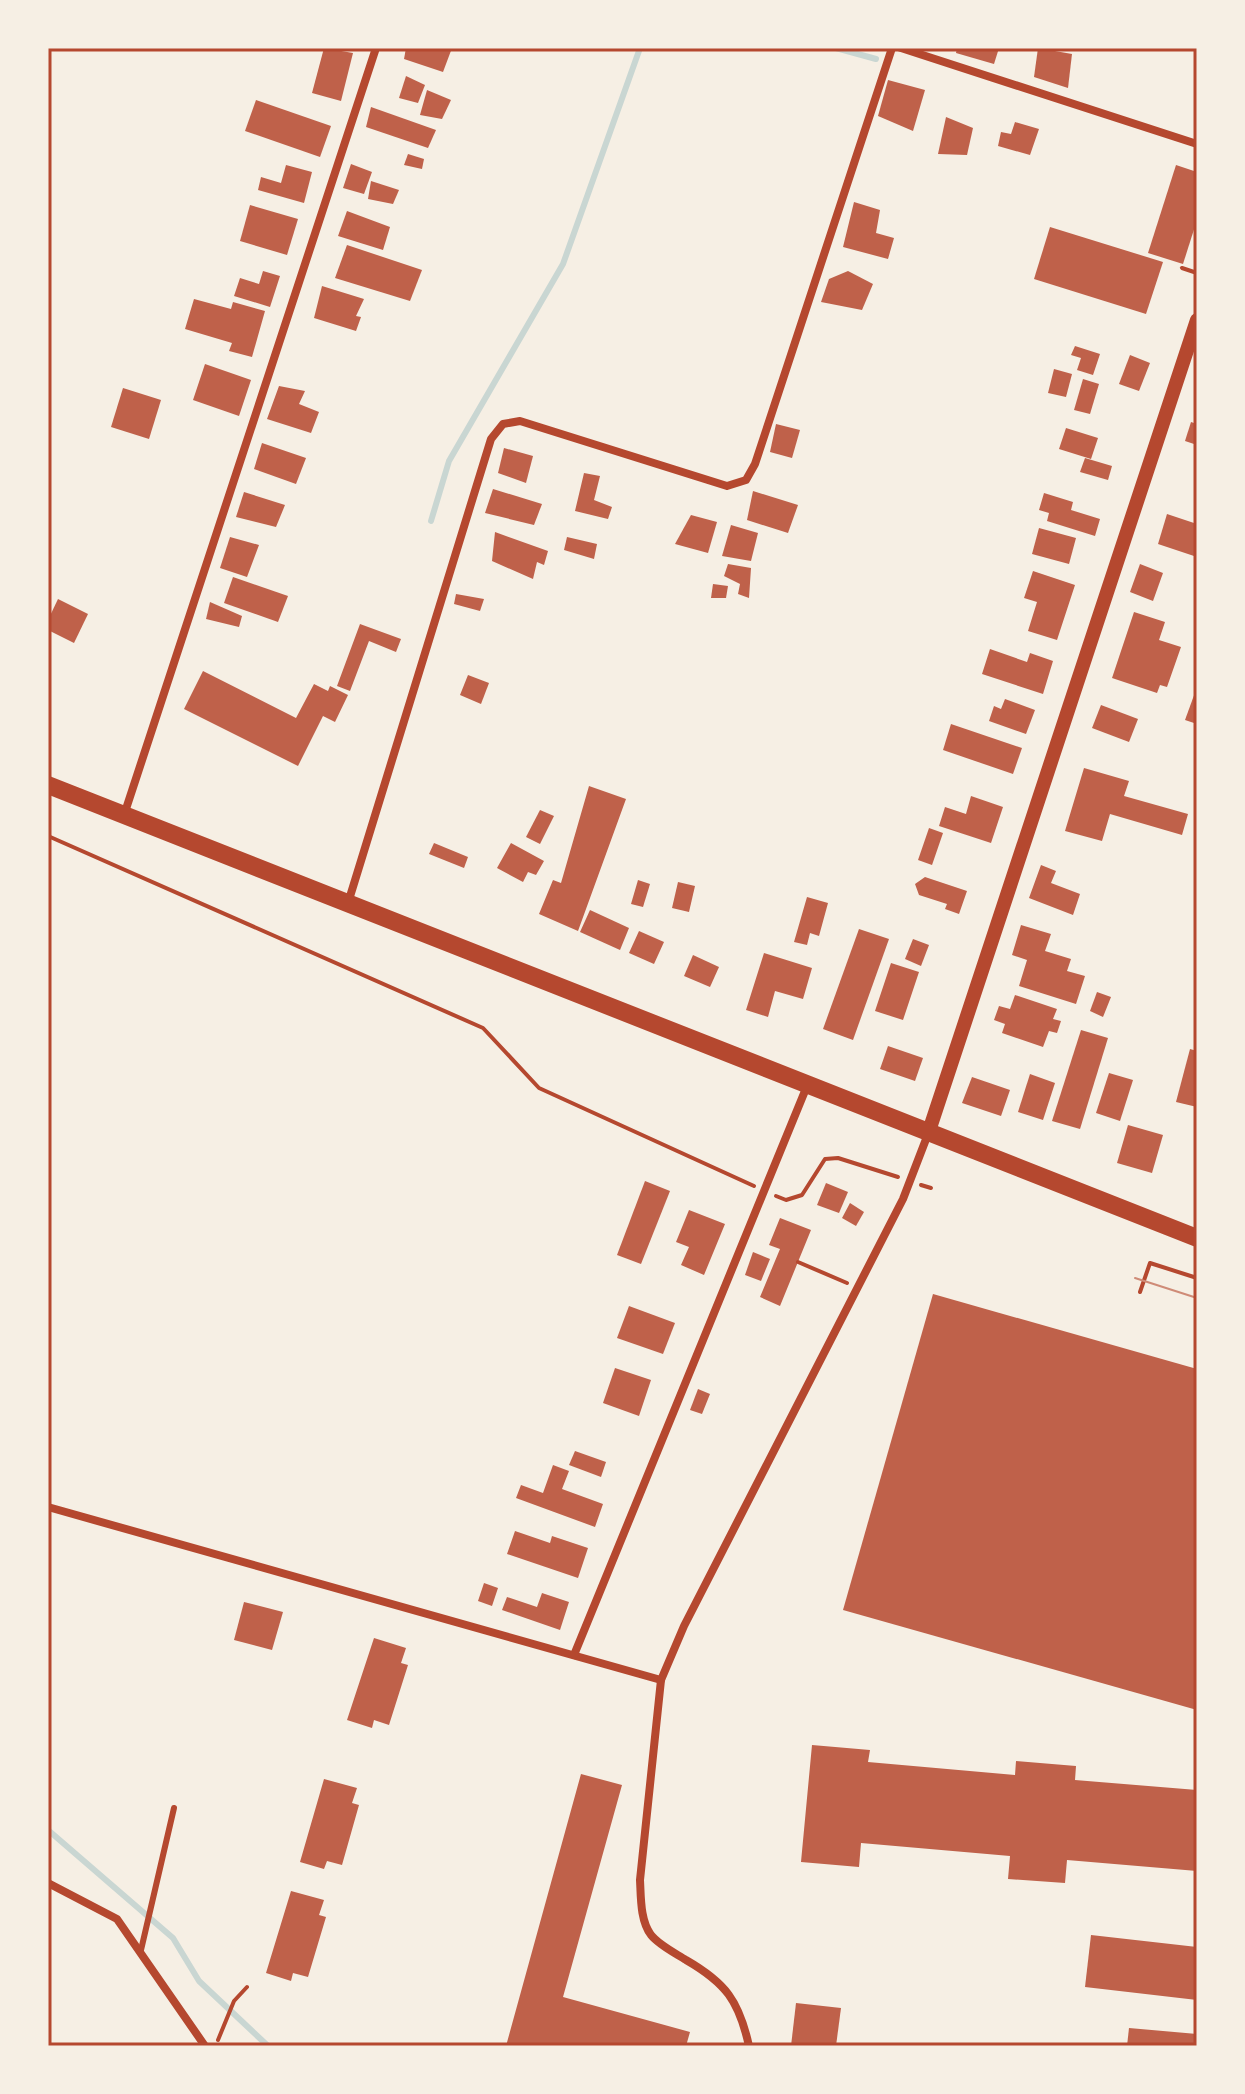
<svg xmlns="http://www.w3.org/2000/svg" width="1245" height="2094" font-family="'Noto Sans',sans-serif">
	<rect width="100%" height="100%" fill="#f6efe4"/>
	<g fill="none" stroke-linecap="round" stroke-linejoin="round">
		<!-- stream -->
		<g stroke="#c9d6d2" stroke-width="6">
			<polyline points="836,48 876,59"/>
			<polyline points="431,521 449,461 563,264 640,48"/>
			<polyline points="48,1830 173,1938 199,1981 268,2046"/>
		</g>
	</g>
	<!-- building -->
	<g fill="#bf614a">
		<polygon points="324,48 353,53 341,101 312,93"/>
		<polygon points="406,48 452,48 443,72 404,59"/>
		<polygon points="957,48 999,48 994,64 956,53"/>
		<polygon points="1038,48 1072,54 1068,88 1034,77"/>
		<polygon points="406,76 425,85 418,103 399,98"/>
		<polygon points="888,80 925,90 913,131 878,116"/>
		<polygon points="427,90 451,100 442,119 420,115"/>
		<polygon points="256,100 331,126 320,157 245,131"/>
		<polygon points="371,107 436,130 428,148 366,127"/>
		<polygon points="946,117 973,128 967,155 938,154"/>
		<polygon points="1015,122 1039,129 1030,155 998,146 1001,132 1011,134"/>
		<polygon points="408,154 424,159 422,169 404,165"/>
		<polygon points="351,164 372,172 364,194 343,188"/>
		<polygon points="286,165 312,172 304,203 258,190 261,177 281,183"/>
		<polygon points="1176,165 1197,172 1197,220 1183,264 1148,253"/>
		<polygon points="371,181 399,190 393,204 368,199"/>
		<polygon points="854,202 880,210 876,233 894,238 888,259 843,247"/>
		<polygon points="250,205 298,219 287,255 240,241"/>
		<polygon points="347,211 390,227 383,250 338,236"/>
		<polygon points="1050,227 1163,262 1146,314 1034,279"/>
		<polygon points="347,245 422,270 410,301 335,278"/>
		<polygon points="263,271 280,276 270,307 234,296 240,278 259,284"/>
		<polygon points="848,271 873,284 862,310 821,302 829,279"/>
		<polygon points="322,286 364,299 356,316 361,317 356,331 314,318"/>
		<polygon points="194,299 231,309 233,302 265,311 252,357 229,351 232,343 185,329"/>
		<polygon points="1075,346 1100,354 1093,375 1077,370 1081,358 1071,355"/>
		<polygon points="1130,355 1150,363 1139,391 1119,384"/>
		<polygon points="205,364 251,380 239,416 193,400"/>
		<polygon points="1054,369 1072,374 1066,397 1048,393"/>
		<polygon points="1083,379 1099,384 1090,414 1074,410"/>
		<polygon points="279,386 305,391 299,404 319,412 311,433 267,419"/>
		<polygon points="123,388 161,400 149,439 111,427"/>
		<polygon points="1191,422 1197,424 1197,445 1185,441"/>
		<polygon points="776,424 800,430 792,458 770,452"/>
		<polygon points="1066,428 1098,438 1091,459 1059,449"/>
		<polygon points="262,443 306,458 296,484 254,469"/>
		<polygon points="504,448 533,456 526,483 498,473"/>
		<polygon points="1085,458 1112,466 1108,480 1080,472"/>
		<polygon points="584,473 600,476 594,500 612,507 608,519 575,511"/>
		<polygon points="493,489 542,504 534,525 485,513"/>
		<polygon points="753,491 798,505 788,533 747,520"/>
		<polygon points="244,492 285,505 276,527 236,517"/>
		<polygon points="1044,493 1073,502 1071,510 1100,519 1095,536 1047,521 1049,513 1039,510"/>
		<polygon points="1167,514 1197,524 1197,557 1158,544"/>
		<polygon points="691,515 717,522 708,553 675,544"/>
		<polygon points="731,525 758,533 751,561 722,556"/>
		<polygon points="1039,528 1076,538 1069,564 1032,554"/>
		<polygon points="495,532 548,551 544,565 537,562 533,579 492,561"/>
		<polygon points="230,537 259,545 247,577 220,568"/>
		<polygon points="567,537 597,544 594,559 564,550"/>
		<polygon points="728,564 751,568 749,598 738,594 740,584 724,576"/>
		<polygon points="1140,564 1163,573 1153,601 1130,592"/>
		<polygon points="1033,571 1075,585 1057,640 1028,631 1037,602 1024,598"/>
		<polygon points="233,577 288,596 278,622 224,603"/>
		<polygon points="713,584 728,586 726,598 711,598"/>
		<polygon points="456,594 484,599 480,611 454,604"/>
		<polygon points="58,599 88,614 74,643 48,630 48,620"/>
		<polygon points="210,602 242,616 239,627 206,619"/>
		<polygon points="1134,612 1165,622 1159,640 1181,647 1167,687 1160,685 1157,693 1112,678"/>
		<polygon points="360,624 401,639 396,652 369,641 350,691 337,686"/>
		<polygon points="990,649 1027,662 1030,653 1053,661 1043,694 982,674"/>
		<polygon points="203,671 296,718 314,684 328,691 330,686 348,695 335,722 323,716 298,766 184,709"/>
		<polygon points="468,675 489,683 481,704 460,695"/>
		<polygon points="1197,687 1197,724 1185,720"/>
		<polygon points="1005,699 1035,710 1026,734 989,721 994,706 1001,709"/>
		<polygon points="1101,705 1138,719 1129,742 1092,728"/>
		<polygon points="951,724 1022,748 1013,774 943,750"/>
		<polygon points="1084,768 1129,781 1124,796 1188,814 1182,835 1110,814 1102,841 1065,831"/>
		<polygon points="589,786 626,799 578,931 539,914 553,880 561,883"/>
		<polygon points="971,796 1003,807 991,843 939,826 945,807 966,814"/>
		<polygon points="540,810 554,816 540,844 526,837"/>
		<polygon points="929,828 943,833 932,865 918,860"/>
		<polygon points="434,843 468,857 464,868 429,854"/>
		<polygon points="511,843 544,861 536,875 528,872 523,882 497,868"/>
		<polygon points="1041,865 1056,871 1051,883 1080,894 1073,915 1029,898"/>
		<polygon points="925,877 967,891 959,914 945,909 947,904 919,895 915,884"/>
		<polygon points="638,880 650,884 643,907 631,904"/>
		<polygon points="678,882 695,886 689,912 672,908"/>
		<polygon points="807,897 828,903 819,936 810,933 807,945 794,942"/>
		<polygon points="590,910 629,928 620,950 580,932"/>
		<polygon points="1021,925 1051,934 1045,951 1071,959 1067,971 1085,976 1076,1004 1019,986 1027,960 1012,955"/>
		<polygon points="859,929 889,939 853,1040 823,1029"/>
		<polygon points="639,931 664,942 654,964 629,953"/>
		<polygon points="913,939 929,945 921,966 905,959"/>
		<polygon points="764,953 812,968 803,999 775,991 768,1017 746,1010"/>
		<polygon points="693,955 719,967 710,987 684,976"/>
		<polygon points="891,963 919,972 903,1020 875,1011"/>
		<polygon points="1097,992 1111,997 1103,1017 1090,1011"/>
		<polygon points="1015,995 1057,1009 1053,1019 1061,1021 1057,1033 1049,1031 1043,1047 1002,1033 1005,1024 994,1020 999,1006 1010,1009"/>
		<polygon points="1081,1030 1108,1038 1080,1129 1052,1121"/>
		<polygon points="888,1046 923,1058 915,1081 880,1069"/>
		<polygon points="1190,1049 1197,1051 1197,1107 1176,1102"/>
		<polygon points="1109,1073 1133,1080 1120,1121 1096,1113"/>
		<polygon points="1030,1074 1055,1083 1043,1120 1018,1112"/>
		<polygon points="972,1077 1010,1090 1001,1116 962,1103"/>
		<polygon points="1128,1125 1163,1135 1152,1173 1117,1163"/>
		<polygon points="645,1181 670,1191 641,1264 617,1255"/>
		<polygon points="826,1183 848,1192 839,1213 817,1205"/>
		<polygon points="850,1203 864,1212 856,1226 842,1218"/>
		<polygon points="689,1210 725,1224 704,1275 681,1265 689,1247 676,1242"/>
		<polygon points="780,1218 811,1230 780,1306 760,1297 780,1249 769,1245"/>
		<polygon points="753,1252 770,1259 761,1281 745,1275"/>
		<polygon points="933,1294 1197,1369 1197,1710 843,1610"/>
		<polygon points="629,1306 675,1323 663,1354 617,1338"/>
		<polygon points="615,1368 651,1380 639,1416 603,1403"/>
		<polygon points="698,1389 710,1394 702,1414 690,1410"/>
		<polygon points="575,1451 606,1462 601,1477 569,1465"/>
		<polygon points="553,1465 569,1471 562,1489 603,1504 595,1527 516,1498 521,1485 543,1493"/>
		<polygon points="515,1531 550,1543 552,1536 588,1548 578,1578 507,1554"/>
		<polygon points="484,1583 498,1588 492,1606 478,1601"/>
		<polygon points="542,1593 569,1602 560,1630 502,1610 507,1597 537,1607"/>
		<polygon points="244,1602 283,1612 272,1650 234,1640"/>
		<polygon points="374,1638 406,1648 401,1663 408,1665 389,1725 374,1720 372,1728 347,1720"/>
		<polygon points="812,1745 870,1750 868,1762 1015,1775 1016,1761 1076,1766 1075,1780 1197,1790 1197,1871 1067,1860 1065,1883 1008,1879 1010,1856 861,1843 859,1867 801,1862"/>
		<polygon points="581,1774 622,1785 563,1997 690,2032 686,2046 506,2046"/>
		<polygon points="324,1779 357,1788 352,1803 359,1805 342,1865 327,1861 324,1869 300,1862"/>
		<polygon points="291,1891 324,1900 319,1915 326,1917 308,1977 293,1973 291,1981 266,1973"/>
		<polygon points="1091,1935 1197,1947 1197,2000 1085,1987"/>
		<polygon points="796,2003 841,2008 836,2046 791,2046"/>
		<polygon points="1129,2028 1197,2034 1197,2046 1127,2046"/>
	</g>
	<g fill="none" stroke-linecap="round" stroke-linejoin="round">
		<!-- path -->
		<g stroke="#b5482f" stroke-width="4">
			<polyline points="1182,268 1197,273"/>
			<polyline points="48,836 483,1028 539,1088 754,1186"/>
			<polyline points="921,1185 931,1188"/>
			<polyline points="776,1196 786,1200 802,1195 825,1159 838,1158 898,1177"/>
			<polyline points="798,1262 847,1283"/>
			<polyline points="1140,1292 1150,1263 1197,1278"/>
			<polyline points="218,2040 234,2001 247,1987"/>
		</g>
		<!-- service -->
		<polyline stroke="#b5482f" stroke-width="6" points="141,1950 174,1808"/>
		<!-- minor -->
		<g stroke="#b5482f" stroke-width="8">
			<polyline points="901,48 1197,144"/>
			<polyline points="124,815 376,48"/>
			<polyline points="348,903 491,439 503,424 520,421 727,486 746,480 755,464 892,48"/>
			<polyline points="48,1507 661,1680"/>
			<polyline points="574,1655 807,1086"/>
			<polyline points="48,1883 117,1919 205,2046"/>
			<path d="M 749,2046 C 739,2001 726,1983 686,1960 C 675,1953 659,1945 651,1935 C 640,1920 641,1897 640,1880 L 661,1680 L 684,1626 L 903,1199 L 928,1134"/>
		</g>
		<!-- tertiary -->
		<polyline stroke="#b5482f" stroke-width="14" points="928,1134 1197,320"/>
		<!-- primary -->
		<polyline stroke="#b5482f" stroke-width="18" points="48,785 1197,1238"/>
		<!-- tram -->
		<polyline stroke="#cf8b77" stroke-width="2" points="1135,1278 1197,1298"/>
	</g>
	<!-- border -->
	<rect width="1245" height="2094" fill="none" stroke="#f6efe4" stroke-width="100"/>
	<rect x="50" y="50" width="1145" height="1994" fill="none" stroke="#b5482f" stroke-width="3"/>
</svg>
